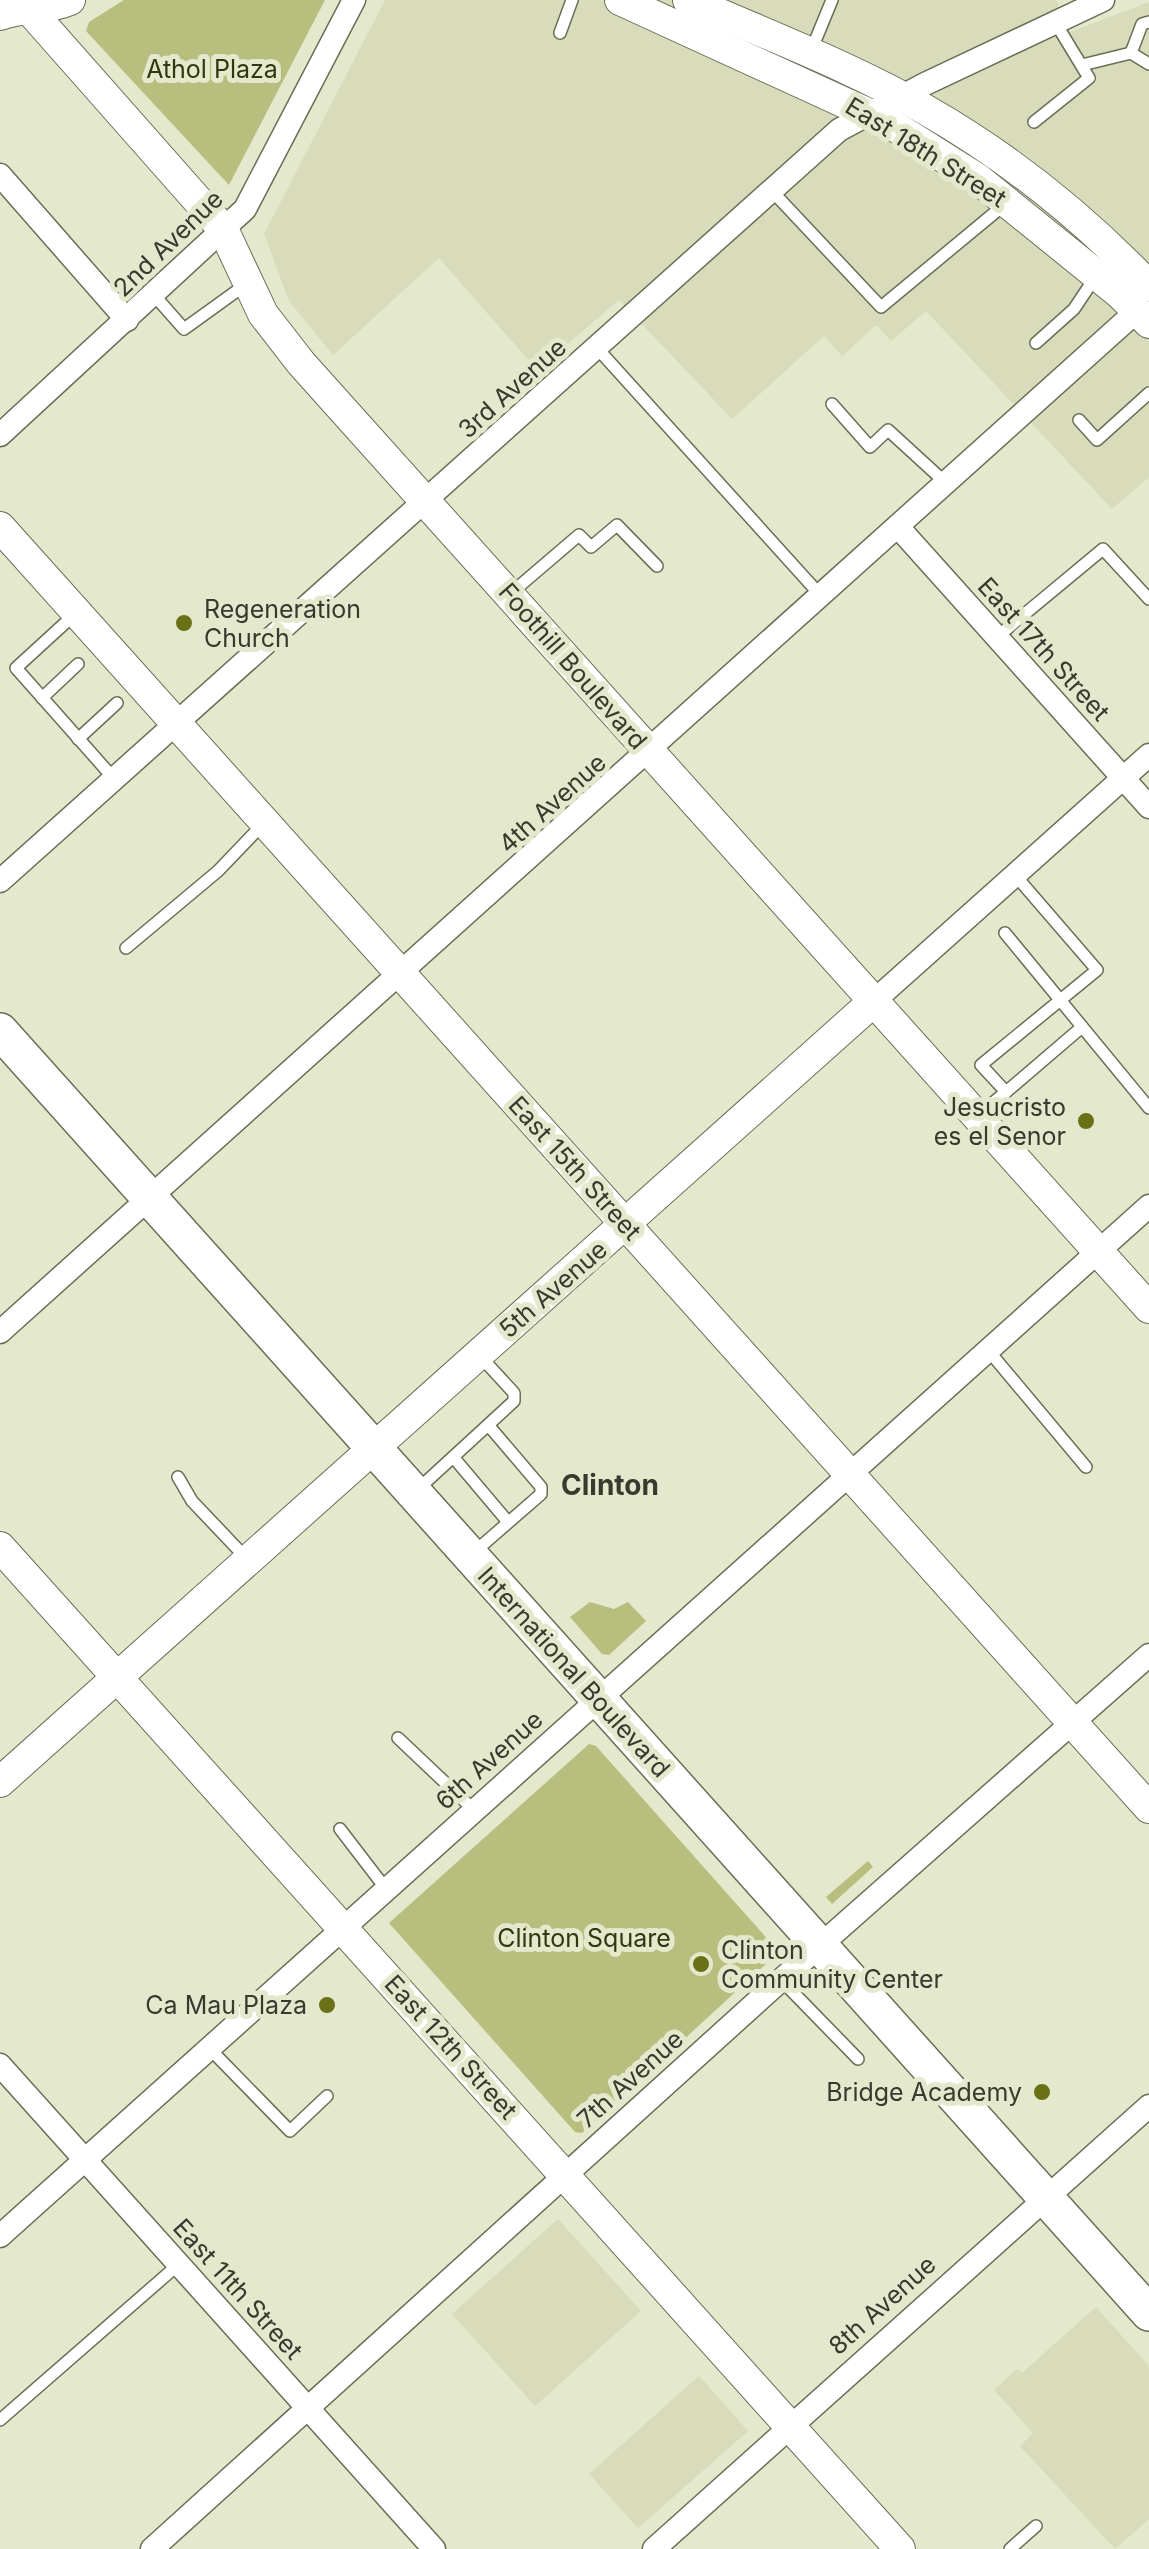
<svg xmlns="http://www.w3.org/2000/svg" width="1149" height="2549" font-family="Inter,sans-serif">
	<rect width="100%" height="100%" fill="#e4e8cd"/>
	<!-- built -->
	<g fill="#d8dcba">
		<polygon points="385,0 1056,0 1070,32 1149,2 1149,477 1112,509 926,311 891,341 876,325 842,356 824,336 732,419 619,300 537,370 439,258 333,355 289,301 264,234"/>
		<polygon points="558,2219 641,2311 535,2406 452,2314"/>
		<polygon points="1096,2307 1149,2366 1149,2519 1115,2549 1020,2446 1033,2433 994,2390 1017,2369 1022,2373"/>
		<polygon points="699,2376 748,2431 638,2528 589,2474"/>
	</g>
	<!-- green -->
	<g fill="#b8bf7e">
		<polygon points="124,0 325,0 229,185 86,31 89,22"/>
		<polygon points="590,1602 614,1609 628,1602 646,1621 609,1655 602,1654 570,1617"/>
		<polygon points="589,1744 596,1746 779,1952 582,2133 575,2132 389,1923"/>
		<polygon points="868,1861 873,1867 832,1904 826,1897"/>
	</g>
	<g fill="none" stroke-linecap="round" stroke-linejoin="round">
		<!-- lane casing -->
		<g stroke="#6b6e56" stroke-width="14">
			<g id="lane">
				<polyline points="560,33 572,0"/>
				<polyline points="811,51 832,0"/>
				<polyline points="1131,53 1142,24 1149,22"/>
				<polyline points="1082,65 1131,53 1149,64"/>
				<polyline points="1034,122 1089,78 1055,22"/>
				<polyline points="772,191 881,307 1004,205"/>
				<polyline points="154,295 184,329 245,285"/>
				<polyline points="1036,343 1074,309 1096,276"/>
				<polyline points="597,348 822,597"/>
				<polyline points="832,404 870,447 888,430 947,484"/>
				<polyline points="1079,420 1097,440 1149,393"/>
				<polyline points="510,594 579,535 591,547 617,525 657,566"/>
				<polyline points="75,614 16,668 116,781"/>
				<polyline points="997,637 1103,549 1149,599"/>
				<polyline points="42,698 78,664"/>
				<polyline points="78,739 117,703"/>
				<polyline points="1005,933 1149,1108"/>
				<polyline points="126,948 218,871 262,825"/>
				<polyline points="1006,1092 1082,1027"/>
				<polyline points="977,1116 1006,1092 981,1065 1097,970 1015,875"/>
				<polyline points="988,1350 1086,1467"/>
				<polyline points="454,1458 508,1522"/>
				<polyline points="178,1477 192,1501 248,1560"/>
				<polyline points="416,1491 514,1401 514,1393 480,1356"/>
				<polyline points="472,1554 541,1494 541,1487 489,1426"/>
				<polyline points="398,1738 474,1810"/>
				<polyline points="340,1829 386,1889"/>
				<polyline points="781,1980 858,2059"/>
				<polyline points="208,2047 290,2131 327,2096"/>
				<polyline points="0,2420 179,2264"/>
				<polyline points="1010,2549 1036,2526"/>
			</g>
		</g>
		<!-- street casing -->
		<g stroke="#6b6e56" stroke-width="25">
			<g id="street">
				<polyline points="0,175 127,320"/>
				<polyline points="0,435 245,209 354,0"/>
				<polyline points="899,528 1149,807"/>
				<polyline points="0,881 839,130 925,84 1103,0"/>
				<polyline points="874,1001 1149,755"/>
				<polyline points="0,1332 1138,310"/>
				<polyline points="0,2065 434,2549"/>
				<polyline points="0,2236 1149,1206"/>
				<polyline points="152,2549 781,1980 1149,1655"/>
				<polyline points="654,2549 1149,2106"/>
			</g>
		</g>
		<!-- secondary casing -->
		<g stroke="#6b6e56" stroke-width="32">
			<g id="secondary">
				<polyline points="620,0 891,124 978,179 1119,293 1149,323"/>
				<path d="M 688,0 C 767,35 852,67 926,110 C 1008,157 1084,218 1149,286"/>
				<polyline points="26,6 223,229 263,314 301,363 1149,1308"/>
				<path d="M 0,15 C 24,6 47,10 70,0"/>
				<polyline points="0,527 1149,1808"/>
				<polyline points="0,1547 900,2549"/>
				<polyline points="0,1782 874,1001"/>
			</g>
		</g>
		<!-- primary casing -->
		<g stroke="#6b6e56" stroke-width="38">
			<polyline id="primary" points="0,1031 1149,2313"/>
		</g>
		<!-- lane -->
		<use href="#lane" stroke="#fff" stroke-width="11"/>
		<!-- street -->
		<use href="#street" stroke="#fff" stroke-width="22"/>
		<!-- secondary -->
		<use href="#secondary" stroke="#fff" stroke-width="30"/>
		<!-- primary -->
		<use href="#primary" stroke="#fff" stroke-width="35"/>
	</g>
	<!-- markers -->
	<g fill="#6a7016" stroke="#e4e8cd" stroke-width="4">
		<circle cx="184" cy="623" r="10"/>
		<circle cx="1086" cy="1121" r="10"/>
		<circle cx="701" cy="1964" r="10"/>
		<circle cx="327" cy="2005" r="10"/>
		<circle cx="1042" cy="2092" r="10"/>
	</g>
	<g text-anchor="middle" stroke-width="10" stroke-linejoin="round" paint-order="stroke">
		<!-- park labels -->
		<g font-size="25" fill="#33370f" stroke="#e4e8cd">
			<text x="212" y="78">Athol Plaza</text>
			<text x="584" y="1947">Clinton Square</text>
		</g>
		<!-- street labels -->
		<g font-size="25" fill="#393a2f" stroke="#e4e8cd">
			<text transform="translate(926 152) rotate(32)" y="9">East 18th Street</text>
			<text transform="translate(168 243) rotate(-44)" y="9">2nd Avenue</text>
			<text transform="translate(512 388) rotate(-42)" y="9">3rd Avenue</text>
			<text transform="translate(1044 649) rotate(48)" y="9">East 17th Street</text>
			<text transform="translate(573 666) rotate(49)" y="9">Foothill Boulevard</text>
			<text transform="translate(552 803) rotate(-42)" y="9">4th Avenue</text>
			<text transform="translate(575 1168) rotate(48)" y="9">East 15th Street</text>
			<text transform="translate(553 1289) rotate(-41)" y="9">5th Avenue</text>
			<text transform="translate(574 1672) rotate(48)" y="9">International Boulevard</text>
			<text transform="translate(489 1760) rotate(-42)" y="9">6th Avenue</text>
			<text transform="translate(451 2047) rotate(48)" y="9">East 12th Street</text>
			<text transform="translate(630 2079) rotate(-42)" y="9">7th Avenue</text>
			<text transform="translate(238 2289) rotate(48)" y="9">East 11th Street</text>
			<text transform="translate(882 2305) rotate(-42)" y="9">8th Avenue</text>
		</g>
		<!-- poi labels -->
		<g font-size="25" fill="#393a2f" stroke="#e4e8cd" text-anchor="end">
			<text x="204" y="618" text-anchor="start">Regeneration<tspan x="204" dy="29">Church</tspan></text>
			<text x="1066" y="1116">Jesucristo<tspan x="1066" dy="29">es el Senor</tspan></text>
			<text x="721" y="1959" text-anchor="start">Clinton<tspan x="721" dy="29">Community Center</tspan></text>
			<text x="307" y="2014">Ca Mau Plaza</text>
			<text x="1022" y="2101">Bridge Academy</text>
		</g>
		<!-- neighbourhood labels -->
		<g font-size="28" font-weight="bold" fill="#393a2f" stroke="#e4e8cd">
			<text x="610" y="1495">Clinton</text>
		</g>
	</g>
</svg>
